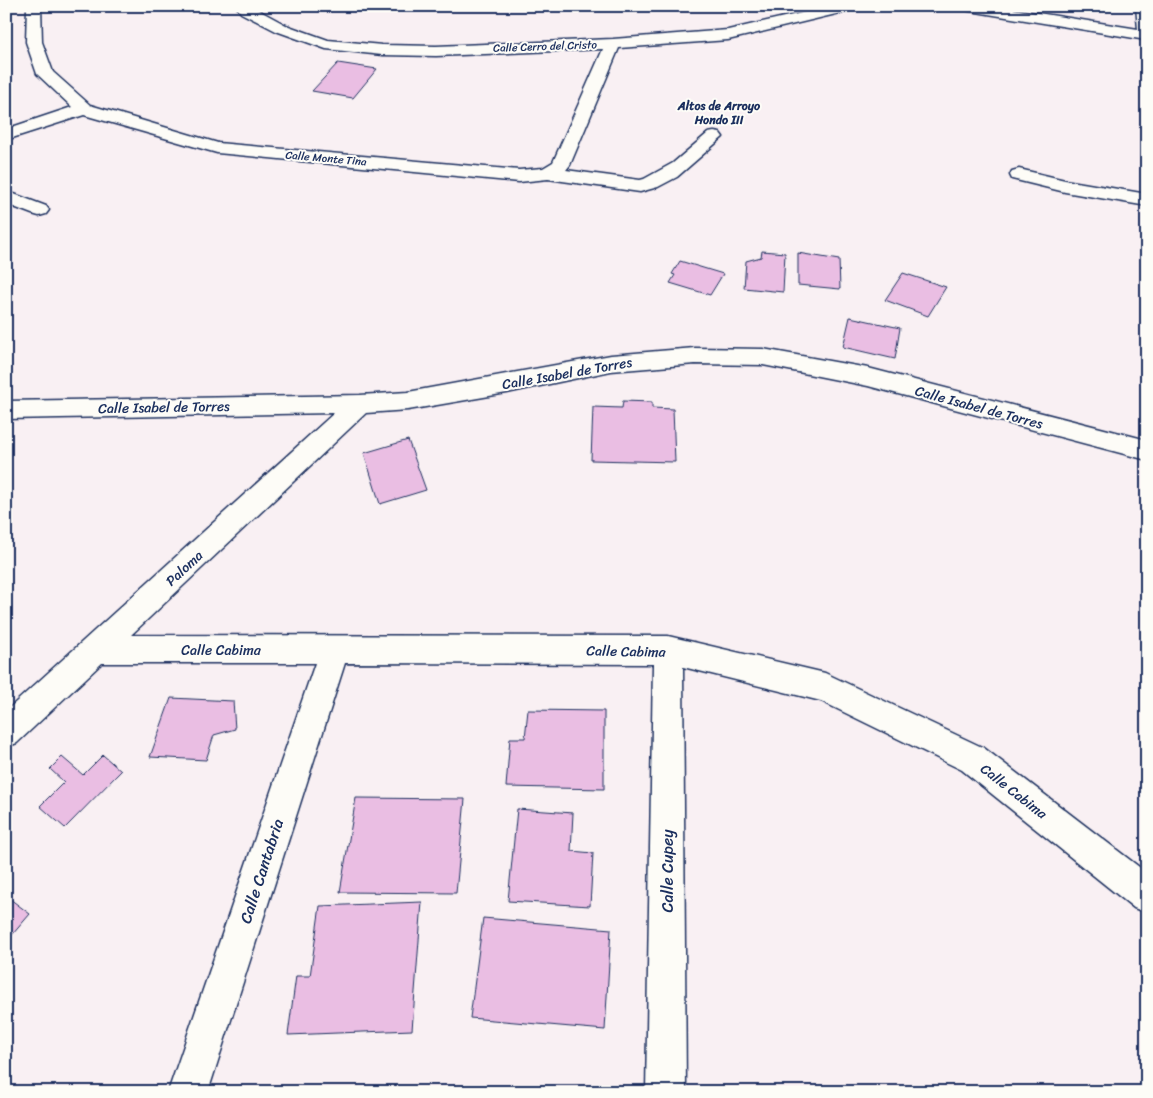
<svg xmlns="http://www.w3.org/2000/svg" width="1153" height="1098" font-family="Sriracha,sans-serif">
	<rect width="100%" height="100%" fill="#f9f0f3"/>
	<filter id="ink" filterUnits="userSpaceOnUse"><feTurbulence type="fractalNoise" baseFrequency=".02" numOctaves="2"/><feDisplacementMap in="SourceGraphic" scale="10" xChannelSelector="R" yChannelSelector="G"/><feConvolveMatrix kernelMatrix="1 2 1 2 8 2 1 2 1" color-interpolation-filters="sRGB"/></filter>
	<g filter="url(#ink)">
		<!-- building -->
		<g fill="#eabee3" stroke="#1b2f5e">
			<polygon points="338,63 377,69 353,98 312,91"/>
			<polygon points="762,251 785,253 783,292 744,288 746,261 761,257"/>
			<polygon points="798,253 839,260 840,289 798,285"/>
			<polygon points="680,261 723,274 710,295 670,283 675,275 672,274"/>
			<polygon points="903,273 946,287 928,316 885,300"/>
			<polygon points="850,317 900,328 895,359 843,347"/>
			<polygon points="623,401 652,402 652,408 673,409 675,462 591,460 593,407 622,408"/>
			<polygon points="408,440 426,490 380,504 364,453"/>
			<polygon points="171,698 233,701 235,729 214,735 206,760 150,757"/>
			<polygon points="528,710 604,711 604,789 506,787 510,738 525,738"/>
			<polygon points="103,755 121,771 65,828 40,806 64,782 50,769 62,757 83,775"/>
			<polygon points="356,798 465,799 456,893 340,892"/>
			<polygon points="517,809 573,813 571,851 593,853 590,906 508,901"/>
			<polygon points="6,896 30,914 6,942"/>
			<polygon points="422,902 412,1030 288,1035 296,976 310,976 320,906"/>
			<polygon points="483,918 611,929 605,1030 470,1018"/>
		</g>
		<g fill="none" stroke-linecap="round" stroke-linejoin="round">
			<!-- street casing -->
			<g stroke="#1b2f5e" stroke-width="3">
				<g id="street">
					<polygon points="27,6 41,6 42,42 53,72 90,105 218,143 519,170 543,168 553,162 603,49 436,56 382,55 326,49 276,31 241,13 236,6 251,6 286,25 328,40 382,45 436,46 613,39 728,30 832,6 859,6 857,9 728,40 619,48 570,165 566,170 640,180 644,179 673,163 708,133 714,132 720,133 723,137 677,177 658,187 640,192 548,179 519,182 217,153 84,115 6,140 6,129 72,107 37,74 26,42"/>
					<polygon points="957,6 994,6 1138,29 1136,6 1147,6 1147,42 1140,39 964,10 959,9"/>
					<polygon points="1019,169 1065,180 1147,194 1147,206 1065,192 1012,179 1010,175 1012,171"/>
					<polygon points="6,191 46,206 49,210 46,214 39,216 32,214 6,204"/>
					<polygon points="695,348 763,349 868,368 1147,440 1147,460 868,386 763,365 695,364 611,371 507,393 408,410 366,413 131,635 668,636 825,673 984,748 1147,873 1147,913 1134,908 962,770 821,701 683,667 686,1092 646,1092 653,664 345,663 208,1092 168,1092 315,663 102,663 17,743 6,747 6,711 334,413 6,419 6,401 360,395 408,392 611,355"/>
				</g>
			</g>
			<!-- street -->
			<use href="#street" fill="#fdfcf7" fill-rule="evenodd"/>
		</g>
	</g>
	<g text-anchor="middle" stroke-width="4" stroke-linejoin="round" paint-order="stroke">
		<!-- far-street labels -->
		<g font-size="11" fill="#1b2f5e" stroke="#fdfcf7">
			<text transform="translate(545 46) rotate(-2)" y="4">Calle Cerro del Cristo</text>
			<text transform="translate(326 158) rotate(5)" y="4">Calle Monte Tina</text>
		</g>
		<!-- far-neighbourhood labels -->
		<g font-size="12" font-weight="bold" fill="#1b2f5e" stroke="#fdfcf7">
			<text x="719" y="110">Altos de Arroyo<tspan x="719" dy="14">Hondo III</tspan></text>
		</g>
		<!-- street labels -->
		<g font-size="14" fill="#1b2f5e" stroke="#fdfcf7">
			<text transform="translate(567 373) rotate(-10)" y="5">Calle Isabel de Torres</text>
			<text transform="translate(164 407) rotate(-1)" y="5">Calle Isabel de Torres</text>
			<text transform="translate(979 407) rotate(15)" y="5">Calle Isabel de Torres</text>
			<text transform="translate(184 568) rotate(-43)" y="5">Paloma</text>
			<text x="221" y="655">Calle Cabima</text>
			<text transform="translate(626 651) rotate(1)" y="5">Calle Cabima</text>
			<text transform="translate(1014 791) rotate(38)" y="5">Calle Cabima</text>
		</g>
		<!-- near-street labels -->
		<g font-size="16" fill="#1b2f5e" stroke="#fdfcf7">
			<text transform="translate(261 871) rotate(-72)" y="6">Calle Cantabria</text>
			<text transform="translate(667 871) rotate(-90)" y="6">Calle Cupey</text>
		</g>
	</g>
	<!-- margin -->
	<rect width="1153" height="1098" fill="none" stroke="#fdfcf7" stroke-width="25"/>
	<rect x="12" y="12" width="1128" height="1073" fill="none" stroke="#1b2f5e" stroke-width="2" filter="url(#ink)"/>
</svg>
